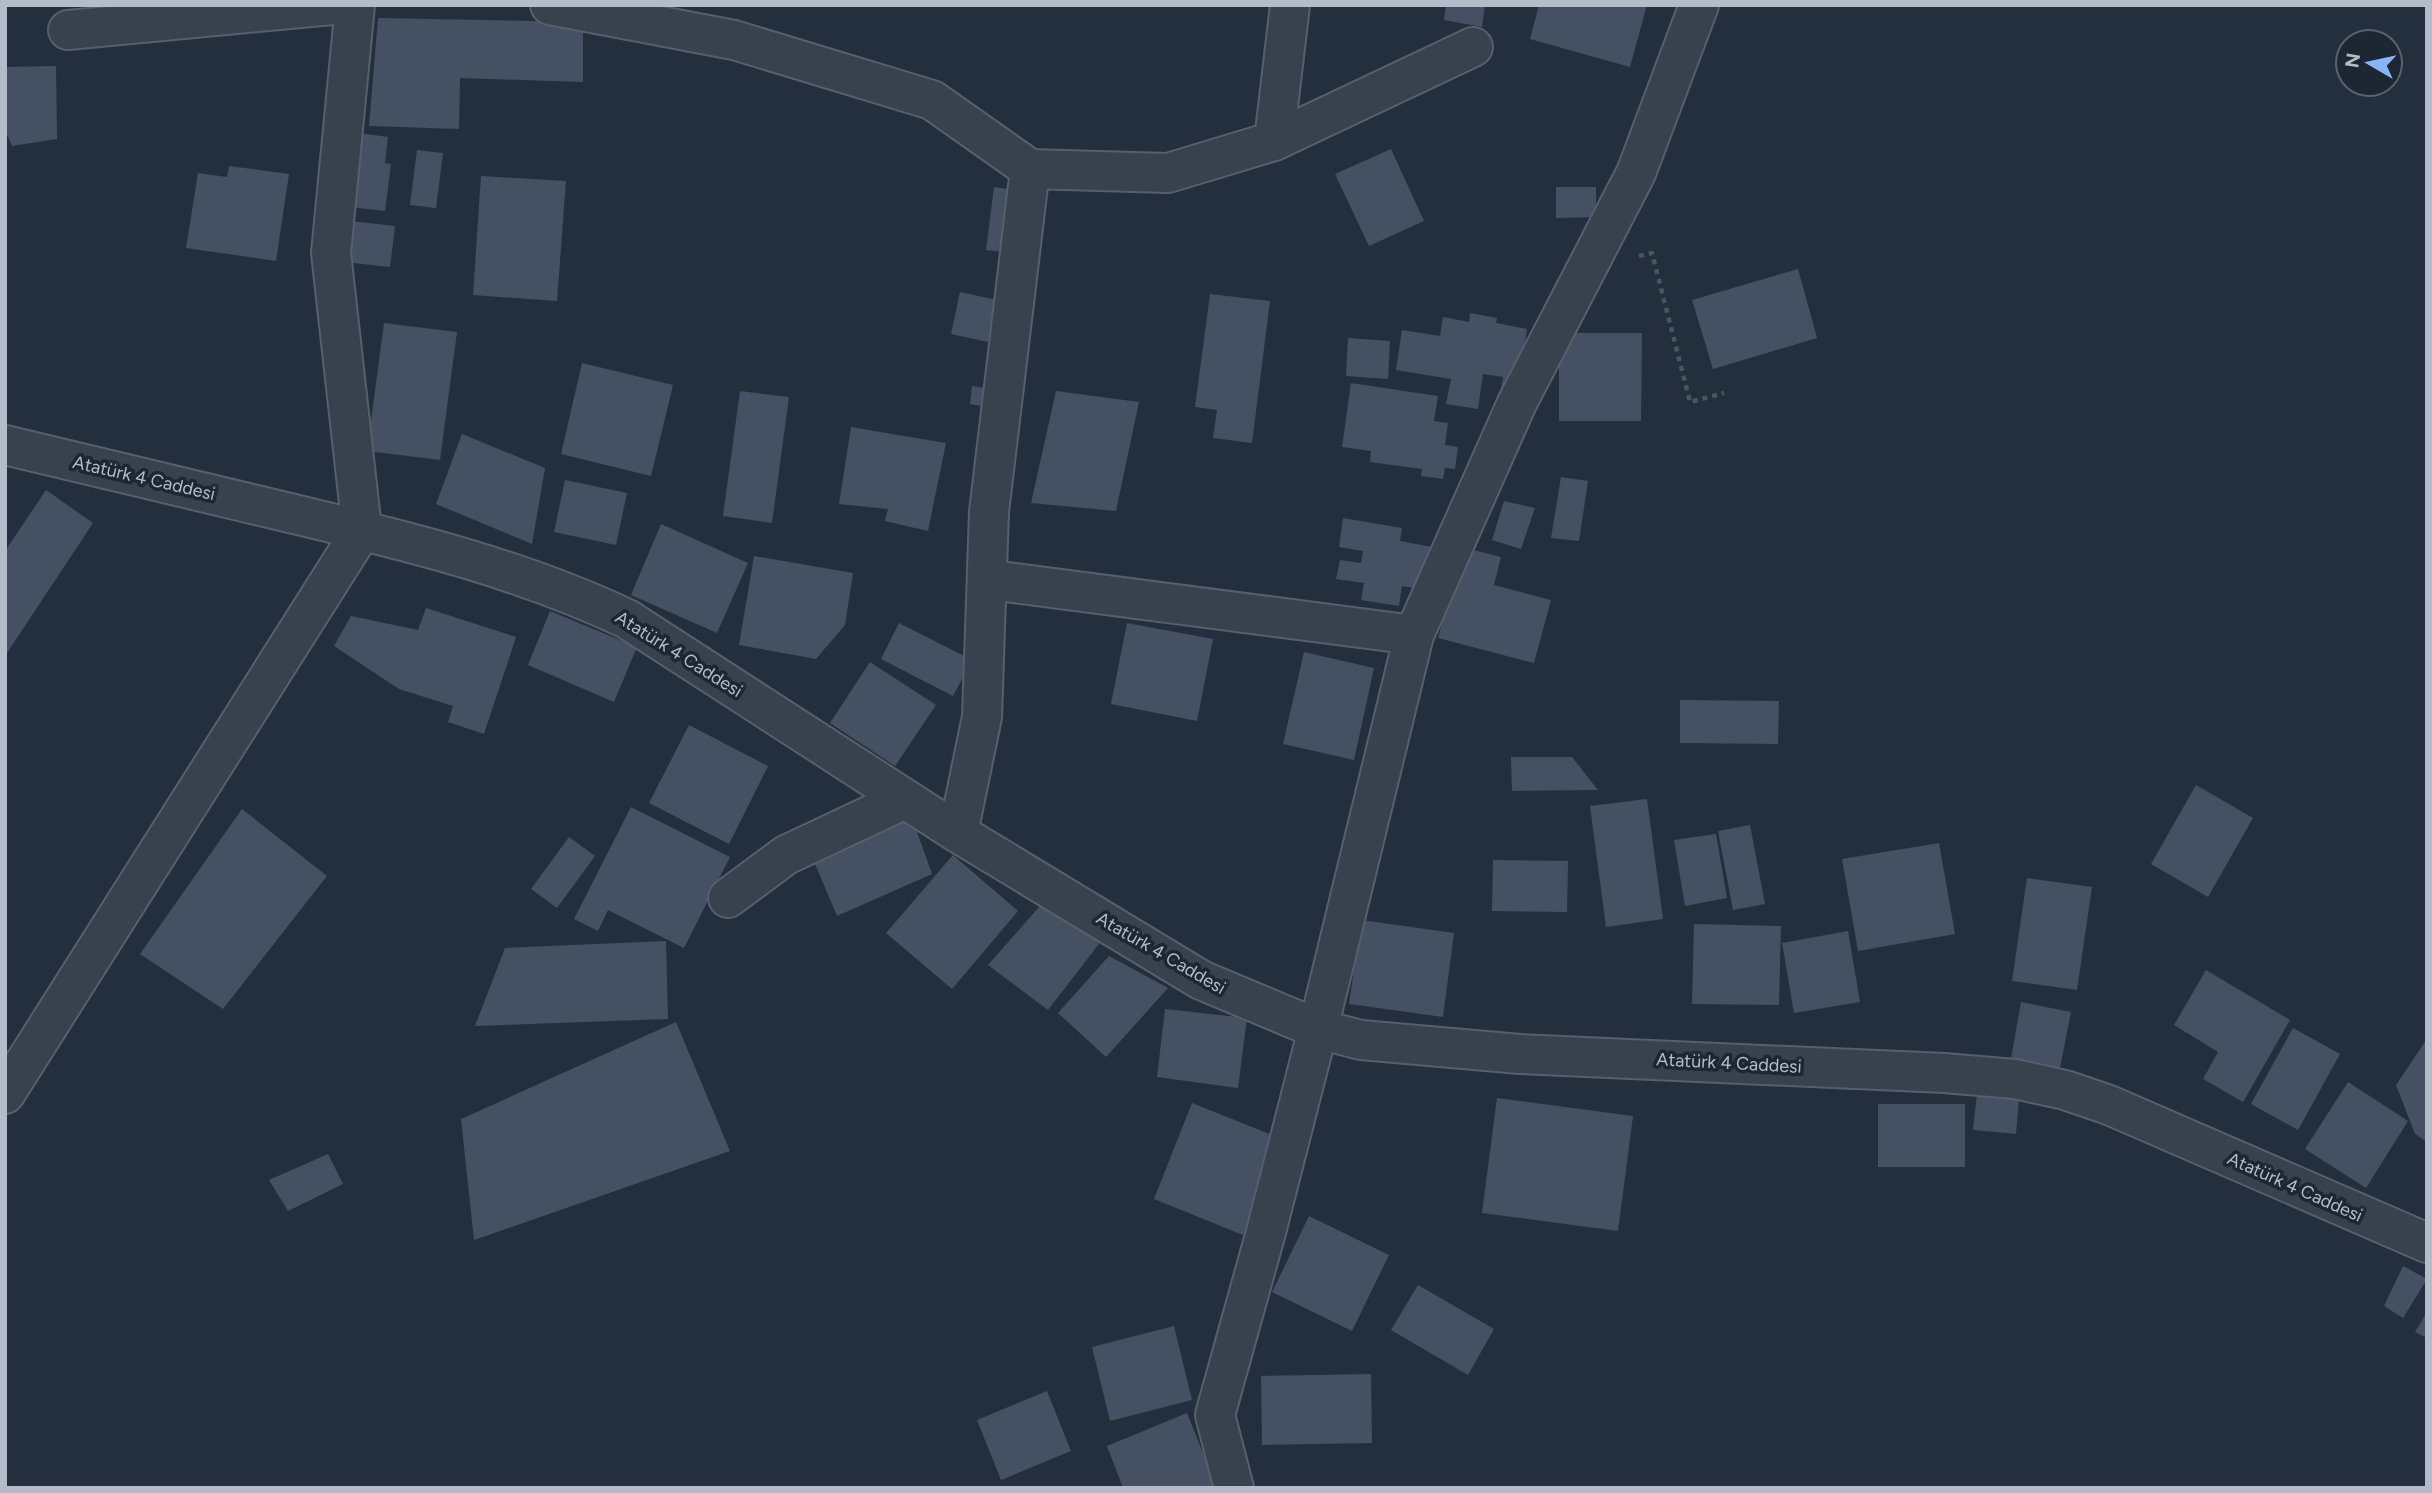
<svg xmlns="http://www.w3.org/2000/svg" width="2432" height="1493" font-family="Figtree,sans-serif">
	<rect width="100%" height="100%" fill="#242f3e"/>
	<!-- building -->
	<g fill="#455162">
		<polygon points="1446,5 1485,5 1482,27 1444,20"/>
		<polygon points="1539,5 1647,5 1630,67 1530,39"/>
		<polygon points="378,18 583,22 583,82 460,78 459,129 369,126"/>
		<polygon points="56,66 57,139 12,146 5,130 5,67"/>
		<polygon points="359,133 388,137 385,163 391,164 385,211 349,207"/>
		<polygon points="1391,149 1424,221 1369,246 1335,174"/>
		<polygon points="417,150 443,153 436,208 410,205"/>
		<polygon points="229,166 289,174 276,261 186,248 198,173 227,177"/>
		<polygon points="481,176 566,181 557,301 473,295"/>
		<polygon points="994,187 1015,190 1007,252 986,250"/>
		<polygon points="1556,187 1596,187 1596,217 1556,218"/>
		<polygon points="350,221 395,226 390,267 344,262"/>
		<polygon points="1798,269 1817,338 1713,369 1692,300"/>
		<polygon points="960,292 997,300 988,342 951,334"/>
		<polygon points="1210,294 1270,301 1252,443 1213,438 1217,410 1195,407"/>
		<polygon points="1470,313 1497,318 1496,323 1527,329 1517,393 1501,390 1503,377 1483,374 1478,409 1446,404 1451,379 1396,370 1402,330 1440,336 1443,317 1469,322"/>
		<polygon points="384,323 457,332 440,460 367,451"/>
		<polygon points="1559,333 1642,333 1641,421 1559,421"/>
		<polygon points="1348,338 1390,341 1388,379 1346,376"/>
		<polygon points="582,363 673,385 651,476 561,454"/>
		<polygon points="1351,383 1438,396 1434,421 1448,423 1445,445 1458,447 1455,469 1445,468 1443,479 1421,476 1422,469 1370,462 1371,451 1342,447"/>
		<polygon points="972,386 991,389 988,407 970,404"/>
		<polygon points="740,391 789,397 772,523 723,516"/>
		<polygon points="1056,391 1139,402 1116,511 1031,503"/>
		<polygon points="851,427 946,443 928,531 885,521 888,509 839,504"/>
		<polygon points="462,434 545,468 532,544 436,504"/>
		<polygon points="1561,477 1588,481 1579,541 1551,538"/>
		<polygon points="565,480 627,493 616,545 554,532"/>
		<polygon points="46,490 93,523 5,656 5,551"/>
		<polygon points="1504,501 1535,508 1521,549 1492,540"/>
		<polygon points="1343,518 1402,528 1400,541 1432,547 1426,590 1402,586 1399,606 1361,600 1364,583 1336,579 1340,560 1361,563 1363,551 1339,547"/>
		<polygon points="661,524 748,563 717,633 631,595"/>
		<polygon points="1462,547 1501,557 1494,585 1551,600 1534,663 1438,638"/>
		<polygon points="754,556 853,573 845,625 816,659 739,645"/>
		<polygon points="426,608 516,637 484,734 448,722 453,706 399,689 334,646 351,616 418,630"/>
		<polygon points="550,611 637,647 614,702 528,665"/>
		<polygon points="899,623 972,660 953,696 881,659"/>
		<polygon points="1127,623 1213,639 1197,721 1111,704"/>
		<polygon points="1304,652 1374,668 1354,760 1283,744"/>
		<polygon points="870,662 936,705 895,766 830,723"/>
		<polygon points="1680,700 1779,701 1778,744 1680,743"/>
		<polygon points="689,725 768,766 729,844 649,803"/>
		<polygon points="1511,757 1572,757 1598,790 1512,791"/>
		<polygon points="2196,785 2253,818 2208,897 2151,864"/>
		<polygon points="1647,799 1663,919 1606,927 1590,806"/>
		<polygon points="631,807 730,857 684,948 608,910 598,931 574,919"/>
		<polygon points="242,809 327,876 223,1009 140,954"/>
		<polygon points="912,818 932,874 837,916 813,859"/>
		<polygon points="1750,825 1765,904 1733,910 1718,831"/>
		<polygon points="1716,834 1727,898 1685,906 1674,840"/>
		<polygon points="569,837 595,856 557,908 531,889"/>
		<polygon points="1939,843 1955,934 1858,951 1842,859"/>
		<polygon points="953,855 1018,911 952,989 886,933"/>
		<polygon points="1493,860 1568,861 1567,912 1492,911"/>
		<polygon points="2027,878 2092,887 2077,990 2012,981"/>
		<polygon points="1047,898 1102,940 1048,1010 988,965"/>
		<polygon points="1361,920 1454,933 1443,1017 1349,1004"/>
		<polygon points="1694,924 1781,926 1779,1005 1692,1004"/>
		<polygon points="1848,931 1860,1002 1794,1013 1782,943"/>
		<polygon points="666,941 668,1019 475,1026 505,948"/>
		<polygon points="1109,956 1168,988 1106,1057 1058,1013"/>
		<polygon points="2206,970 2290,1020 2243,1102 2203,1079 2218,1052 2174,1025"/>
		<polygon points="2021,1002 2071,1012 2060,1068 2011,1059"/>
		<polygon points="1165,1009 1247,1018 1238,1088 1157,1077"/>
		<polygon points="676,1022 730,1151 474,1240 461,1119"/>
		<polygon points="2293,1028 2340,1054 2298,1130 2251,1104"/>
		<polygon points="2427,1039 2427,1142 2415,1134 2396,1085"/>
		<polygon points="2348,1082 2408,1121 2366,1188 2305,1149"/>
		<polygon points="1977,1094 2019,1098 2016,1134 1973,1130"/>
		<polygon points="1497,1098 1633,1116 1618,1231 1482,1213"/>
		<polygon points="1192,1103 1282,1139 1243,1235 1154,1199"/>
		<rect x="1878" y="1104" width="87" height="63"/>
		<polygon points="328,1154 343,1184 288,1211 269,1180"/>
		<polygon points="1309,1216 1389,1255 1352,1331 1272,1292"/>
		<polygon points="2403,1266 2427,1279 2403,1318 2384,1306"/>
		<polygon points="1418,1285 1494,1329 1468,1375 1391,1330"/>
		<polygon points="2427,1312 2427,1338 2415,1332"/>
		<polygon points="1174,1326 1192,1400 1110,1421 1092,1347"/>
		<polygon points="1371,1374 1372,1443 1262,1445 1261,1376"/>
		<polygon points="1047,1391 1071,1451 1001,1480 977,1420"/>
		<polygon points="1187,1413 1217,1488 1123,1488 1107,1446"/>
	</g>
	<g fill="none" stroke-linecap="round" stroke-linejoin="round">
		<!-- minor casing -->
		<g stroke="#565f6c" stroke-width="42">
			<g id="minor">
				<polyline points="550,5 734,40 932,100 1030,169"/>
				<polyline points="68,30 332,5"/>
				<polyline points="1274,141 1290,5"/>
				<path d="M 5,445 C 102,468 198,491 294,514 C 407,541 522,569 627,619 L 958,833 L 1201,980 L 1318,1029 L 1361,1040 L 1520,1054 L 1944,1073 L 2015,1079 L 2065,1090 L 2109,1105 L 2427,1243"/>
				<polyline points="987,583 991,580 1414,635"/>
				<polyline points="958,833 982,717 989,512 1030,169 1168,173 1274,141 1473,47"/>
				<polyline points="728,898 786,855 905,799"/>
				<polyline points="5,1094 362,530 331,253 355,5"/>
				<polyline points="1234,1488 1215,1415 1266,1232 1318,1029 1414,635 1517,403 1636,173 1699,5"/>
			</g>
		</g>
		<!-- path -->
		<polyline stroke="#44595c" stroke-width="4.5" stroke-dasharray="5 5" stroke-linecap="butt" points="1639,256 1652,253 1690,402 1724,393"/>
		<!-- minor -->
		<use href="#minor" stroke="#38414e" stroke-width="38"/>
	</g>
	<g text-anchor="middle" stroke-width="7" stroke-linejoin="round" paint-order="stroke">
		<!-- street labels -->
		<g font-size="18" fill="#b4bcc9" stroke="#1d2633">
			<text transform="translate(144 478) rotate(13)" y="6">Atatürk 4 Caddesi</text>
			<text transform="translate(679 654) rotate(32)" y="6">Atatürk 4 Caddesi</text>
			<text transform="translate(1161 953) rotate(30)" y="6">Atatürk 4 Caddesi</text>
			<text transform="translate(1729 1063) rotate(3)" y="6">Atatürk 4 Caddesi</text>
			<text transform="translate(2295 1187) rotate(24)" y="6">Atatürk 4 Caddesi</text>
		</g>
	</g>
	<!-- border -->
	<rect width="2432" height="1493" fill="none" stroke="#b4bcc9" stroke-width="14"/>
	<!-- north arrow -->
	<g transform="translate(2369 63) rotate(279)"><circle r="33" fill="#1d2633" stroke="#59626f" stroke-width="2"/>
	<path d="M0-5L12 26L0 18L-12 26Z" fill="#8ab4f8"/>
	<text y="-10" font-size="19" font-weight="bold" text-anchor="middle" fill="#b4bcc9">N</text>
	</g>
</svg>
